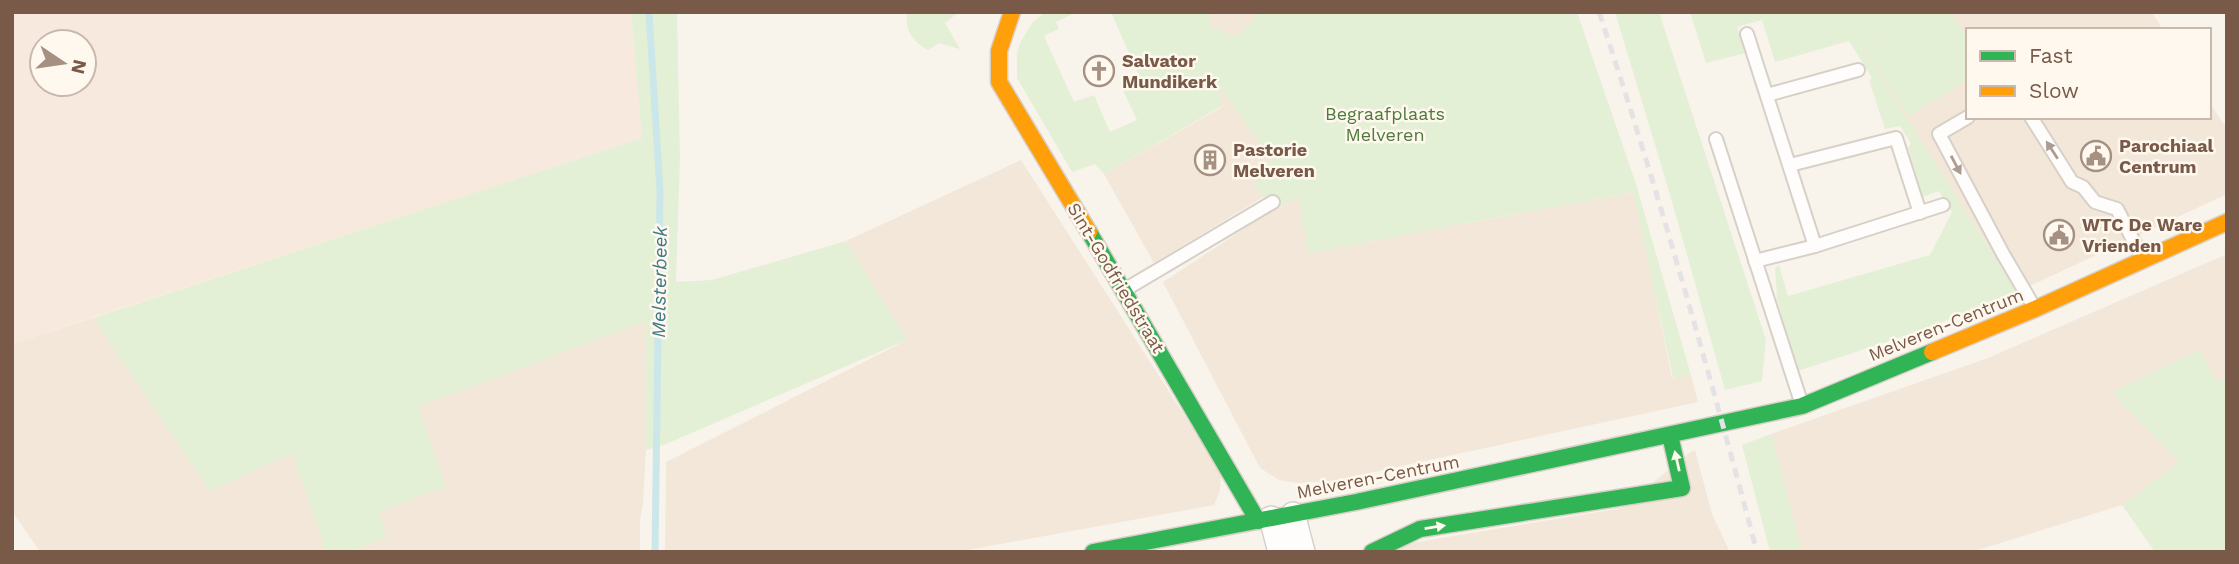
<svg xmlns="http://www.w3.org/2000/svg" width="2239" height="564" font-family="'Work Sans',sans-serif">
	<rect width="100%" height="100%" fill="#f8f4ec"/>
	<!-- residential -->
	<g fill="#f2e7d9">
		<polygon points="1210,12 1260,12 1239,36 1223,32 1209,24"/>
		<polygon points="1923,12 2152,12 2163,30 1968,30 1968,117 2209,117 2209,102 2227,129 2227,194 2017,292 1860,46"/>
		<polygon points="1217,82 1272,161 1250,175 1263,197 1154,263 1104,174 1222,107"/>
		<polygon points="1021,160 1211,457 1221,477 1220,491 1214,505 957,552 665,552 666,462 907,340 846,241"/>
		<polygon points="1634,192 1672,378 1691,375 1698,402 1332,481 1297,483 1279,480 1260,468 1163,282 1271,211 1299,196 1308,253"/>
		<polygon points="2227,254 2227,377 2218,382 2180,462 2122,505 1972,552 1802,552 1771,434 1988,358"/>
		<polygon points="93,318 210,491 292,453 326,552 40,552 12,511 12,344"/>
		<polygon points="647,320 646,450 643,503 640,520 640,552 351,552 386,537 378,511 418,407"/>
		<polygon points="1695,450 1712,514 1730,552 1392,552 1411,543 1622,508 1689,453"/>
	</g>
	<!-- commercial -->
	<path fill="#f8e9df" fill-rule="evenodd" d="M 12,12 L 631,12 L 643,138 L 12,344 ZM 42,42 L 84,42 L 84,84 L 42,84 Z"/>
	<!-- green -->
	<g fill="#e4f0d5">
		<polygon points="631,12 677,12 680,157 676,282 712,280 846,241 907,340 666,444 646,450 646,321 418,407 446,487 379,511 386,537 351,552 326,552 292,453 210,491 93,318 642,138"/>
		<path d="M 907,12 L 959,12 L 945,23 L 960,49 L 939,43 L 928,50 C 913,42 904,30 907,12 Z"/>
		<polygon points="1045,12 1077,12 1056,22 1059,29 1044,36 1074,102 1094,95 1110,132 1137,120 1120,84 1138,74 1111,12 1210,12 1209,24 1223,32 1238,36 1260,12 1577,12 1636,184 1691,375 1673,378 1633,192 1308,253 1299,197 1271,211 1250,175 1272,161 1218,84 1222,106 1104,174 1095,164 1072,172 1017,78 1017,53 1020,43 1032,23"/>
		<polygon points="1615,12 1659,12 1766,340 1762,381 1725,390 1671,198"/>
		<polygon points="1690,12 1951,12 1968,40 1968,80 1908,116 1863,46 1911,19 1861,46 2017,292 1928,328 1798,371 1777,300 1775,268 1779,265 1788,296 1930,255 1952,212 1939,191 1923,197 1908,147 1911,144 1900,126 1885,129 1869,80 1872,78 1849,41 1775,62 1762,20 1737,27 1746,53 1706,63"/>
		<polygon points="2199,350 2217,382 2227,377 2227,552 2155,552 2122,505 2179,462 2112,392"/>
		<polygon points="1771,434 1802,552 1770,552 1742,445"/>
	</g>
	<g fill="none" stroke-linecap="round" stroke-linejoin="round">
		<!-- stream -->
		<polyline stroke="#cce7ea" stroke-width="7" points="649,12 660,191 655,552"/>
		<!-- lane casing -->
		<g stroke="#d7d0c8" stroke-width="16">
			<g id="lane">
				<polyline points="1747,34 1815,246"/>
				<polyline points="1767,95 1858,70"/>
				<polyline points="1968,117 1939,134 2003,254 2034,307"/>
				<polyline points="2031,117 2072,182 2083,187 2095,202 2117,209 2142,257"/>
				<polyline points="1716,139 1802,405"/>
				<polyline points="1790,165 1896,138 1920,213"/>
				<polyline points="1755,261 1815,246 1943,205"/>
				<polyline points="1126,289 1273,202"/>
			</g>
		</g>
		<!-- street casing -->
		<g stroke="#d7d0c8" stroke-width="26">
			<g id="street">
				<polyline points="1293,514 1303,552"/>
				<polyline points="1271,518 1280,552"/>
			</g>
		</g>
		<!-- fast casing -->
		<g stroke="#d8d0c8" stroke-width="19">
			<g id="fast">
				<polyline points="1089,232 1258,521"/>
				<polyline points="1093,552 1356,502 1802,406 1932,352"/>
				<polyline points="1372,552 1420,529 1682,488 1670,435"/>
			</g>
		</g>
		<!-- slow casing -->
		<g stroke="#d8d0c8" stroke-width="19">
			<g id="slow">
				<polyline points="1012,12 999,51 999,82 1089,232"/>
				<polyline points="1932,352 2035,309 2227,222"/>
			</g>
		</g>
		<!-- lane -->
		<use href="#lane" stroke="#fefdfc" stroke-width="12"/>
		<!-- street -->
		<use href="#street" stroke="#fefdfc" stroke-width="23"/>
		<!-- fast -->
		<use href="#fast" stroke="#30b455" stroke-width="16"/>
		<!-- slow -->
		<use href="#slow" stroke="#ff9f0a" stroke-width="16"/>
		<!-- rail -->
		<path stroke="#e5e2e5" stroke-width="5" stroke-dasharray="10 7" stroke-linecap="butt" d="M 1599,12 C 1658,190 1709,371 1757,552"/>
	</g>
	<!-- one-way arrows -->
	<defs><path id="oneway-solid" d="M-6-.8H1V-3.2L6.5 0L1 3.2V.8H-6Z" transform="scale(1.75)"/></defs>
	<g fill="#ae9b91">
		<use href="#oneway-solid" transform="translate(2052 150) rotate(-123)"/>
		<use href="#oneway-solid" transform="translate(1956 165) rotate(62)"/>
	</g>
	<g fill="#fff8ee">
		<use href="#oneway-solid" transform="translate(1677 461) rotate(-103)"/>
		<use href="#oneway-solid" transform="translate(1435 527) rotate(-9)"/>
	</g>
	<!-- icons -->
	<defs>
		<g id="church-ring" transform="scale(1.575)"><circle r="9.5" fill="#fff8ee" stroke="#a59082" stroke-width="1.5"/><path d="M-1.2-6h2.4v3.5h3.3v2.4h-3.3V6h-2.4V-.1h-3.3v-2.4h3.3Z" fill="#a59082"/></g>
		<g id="civic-ring" transform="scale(1.575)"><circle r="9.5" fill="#fff8ee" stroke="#a59082" stroke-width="1.5"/><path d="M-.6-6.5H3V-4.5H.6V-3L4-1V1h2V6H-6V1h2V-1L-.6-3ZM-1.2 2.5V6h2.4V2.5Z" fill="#a59082"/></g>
		<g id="building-ring" transform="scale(1.575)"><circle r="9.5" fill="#fff8ee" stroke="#a59082" stroke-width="1.5"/><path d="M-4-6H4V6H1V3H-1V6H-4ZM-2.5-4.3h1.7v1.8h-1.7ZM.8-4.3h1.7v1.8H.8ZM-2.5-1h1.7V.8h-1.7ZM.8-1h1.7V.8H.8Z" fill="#a59082"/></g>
	</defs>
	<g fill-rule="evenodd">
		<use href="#church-ring" x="1099" y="71"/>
		<use href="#civic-ring" x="2096" y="156"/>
		<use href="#building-ring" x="1210" y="160"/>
		<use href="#civic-ring" x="2059" y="235"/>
	</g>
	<g text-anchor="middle" stroke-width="5" stroke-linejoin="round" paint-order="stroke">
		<!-- poi labels -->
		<g font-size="18" font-weight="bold" fill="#795a49" stroke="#fff8ee" text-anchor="start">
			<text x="1122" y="67">Salvator<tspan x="1122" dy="21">Mundikerk</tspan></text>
			<text x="2119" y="152">Parochiaal<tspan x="2119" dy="21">Centrum</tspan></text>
			<text x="1233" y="156">Pastorie<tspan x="1233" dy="21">Melveren</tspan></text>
			<text x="2082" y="231">WTC De Ware<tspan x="2082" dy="21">Vrienden</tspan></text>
		</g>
		<!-- park labels -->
		<g font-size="18" fill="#4e7a3d" stroke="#fff8ee">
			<text x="1385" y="120">Begraafplaats<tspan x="1385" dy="21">Melveren</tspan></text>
		</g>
		<!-- street labels -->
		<g font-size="18" fill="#795a49" stroke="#fff8ee">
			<text transform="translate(1116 278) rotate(59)" y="6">Sint-Godfriedstraat</text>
			<text transform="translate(1946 325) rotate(-22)" y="6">Melveren-Centrum</text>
			<text transform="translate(1378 477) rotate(-11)" y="6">Melveren-Centrum</text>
		</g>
		<!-- water labels -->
		<g font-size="19" font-style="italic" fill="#3e7a87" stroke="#fff8ee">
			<text transform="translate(659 282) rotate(-89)" y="7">Melsterbeek</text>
		</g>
	</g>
	<!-- border -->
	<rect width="2239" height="564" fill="none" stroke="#795a49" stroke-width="28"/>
	<!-- legend -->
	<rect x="1966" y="28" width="245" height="91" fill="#fff8ee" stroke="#c9b9ac" stroke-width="2"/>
	<rect x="1980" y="51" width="35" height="10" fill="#30b455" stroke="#c9b9ac" stroke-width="2"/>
	<text x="2029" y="63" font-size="21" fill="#795a49">Fast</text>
	<rect x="1980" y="86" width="35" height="10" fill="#ff9f0a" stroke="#c9b9ac" stroke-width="2"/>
	<text x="2029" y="98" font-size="21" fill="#795a49">Slow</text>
	<!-- north arrow -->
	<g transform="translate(63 63) rotate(103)"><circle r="33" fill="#fff8ee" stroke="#c9b9ac" stroke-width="2"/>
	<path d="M0-5L12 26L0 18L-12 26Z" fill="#a59082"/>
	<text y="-10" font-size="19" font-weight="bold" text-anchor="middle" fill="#795a49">N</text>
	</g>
</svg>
